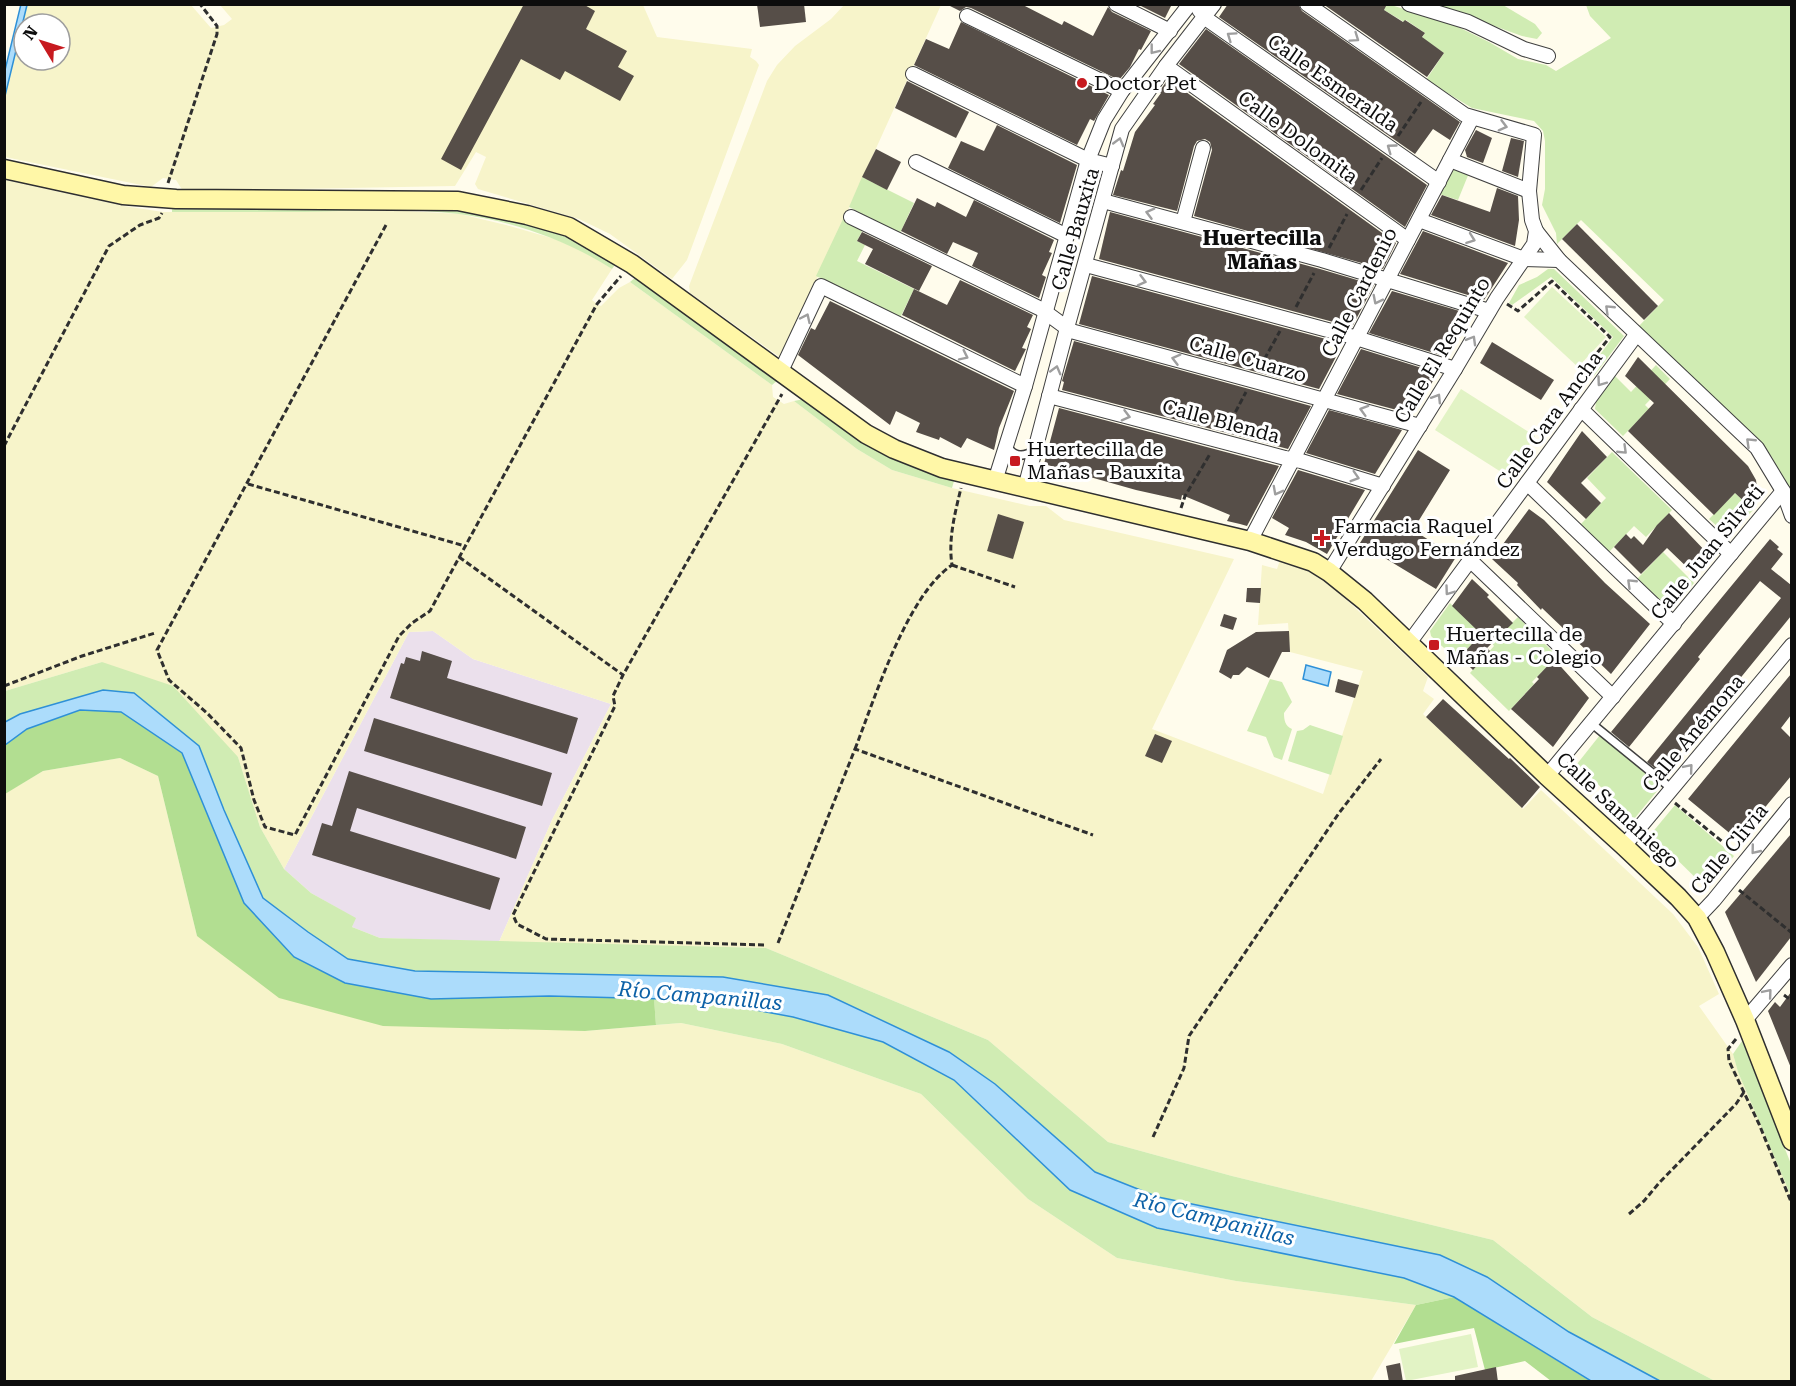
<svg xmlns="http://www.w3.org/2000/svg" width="1796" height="1386" font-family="'Roboto Serif',serif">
	<rect width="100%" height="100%" fill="#fffcec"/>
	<!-- industrial -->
	<polygon fill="#ebe0ec" points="433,631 473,659 611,704 552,820 499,942 380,938 352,927 355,918 311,893 284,869 409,632"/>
	<!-- farmland -->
	<g fill="#f7f4ca" fill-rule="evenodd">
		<path d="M 27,5 L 191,5 L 211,28 L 224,25 L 232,19 L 220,5 L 643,5 L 657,37 L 752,49 L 750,57 L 756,61 L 759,65 L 687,260 L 672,279 L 610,234 L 579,219 L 478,189 L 475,184 L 486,157 L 476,152 L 455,186 L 183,191 L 176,180 L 163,178 L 151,187 L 5,157 L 5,96 ZM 24,24 L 60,24 L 60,60 L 24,60 Z"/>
		<polygon points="844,5 941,5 781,358 690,293 689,286 767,81 777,65 795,46 831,19"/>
		<polygon points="5,180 124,206 163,212 389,210 460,214 506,225 555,239 587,253 612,269 592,300 597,304 601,306 619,288 630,282 772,385 773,397 784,404 794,401 857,449 892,470 952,488 1030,506 1046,506 1064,520 1234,559 1152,729 1323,794 1363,671 1290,652 1288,623 1258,625 1262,565 1277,569 1280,560 1307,569 1330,584 1428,677 1423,691 1434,699 1423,714 1426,717 1523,809 1541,790 1673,914 1698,947 1719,994 1699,1006 1733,1054 1738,1072 1791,1196 1791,1381 1715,1381 1592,1317 1493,1240 1232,1176 1108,1142 988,1040 766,948 499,942 552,820 611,704 473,659 433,631 409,632 284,869 260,827 238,757 102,662 5,691"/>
		<polygon points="120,758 158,776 197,936 585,1031 681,1023 782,1044 921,1094 1028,1199 1117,1258 1236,1281 1416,1305 1371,1381 5,1381 4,794 43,771"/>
	</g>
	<!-- green -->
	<g fill="#d0ecb3">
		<polygon points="1380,5 1391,5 1452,24 1489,42 1518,59 1546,65 1556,71 1611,38 1590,16 1586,5 1791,5 1791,491 1789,492 1772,457 1639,326 1664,300 1581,220 1557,244 1556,233 1542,205 1545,189 1545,141 1543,131 1534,121 1472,108 1426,80 1444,53 1422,38 1425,33 1406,20 1404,22 1384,10 1385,8"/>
		<polygon points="1436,5 1503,5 1535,24 1542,33 1537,39 1522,36"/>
		<polygon points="1453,167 1469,173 1458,200 1439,194"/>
		<polygon points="862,177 914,203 900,233 849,207"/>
		<path d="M 172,208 L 461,210 L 532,225 L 564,236 L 594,249 L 617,262 L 612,269 C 567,240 512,221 459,214 C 408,208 356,211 304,212 C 260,212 216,212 172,212 Z"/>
		<polygon points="843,219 863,229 857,241 865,245 857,261 914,289 900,318 816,276"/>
		<polygon points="1548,269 1554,269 1624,336 1594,376 1593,364 1613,337 1551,277 1512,305 1509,303 1519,285 1537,277"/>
		<polygon points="636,277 778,380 772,385 630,282"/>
		<polygon points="1656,365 1670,379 1645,405 1649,409 1623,436 1595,409 1596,402 1615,376 1631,392"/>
		<polygon points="804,399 863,442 898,461 954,481 952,488 892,470 857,449 794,401"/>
		<polygon points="1612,452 1672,510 1646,537 1634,526 1609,552 1581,524 1606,498 1587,478"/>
		<polygon points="1735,493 1753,510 1732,533 1727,535 1709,519"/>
		<polygon points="1663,552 1694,583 1676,605 1669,608 1637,579"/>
		<polygon points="1450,603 1481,634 1457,660 1431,636 1430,631"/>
		<polygon points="1518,617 1557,656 1532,682 1534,684 1509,711 1470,673 1494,646 1492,643"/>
		<polygon points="102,662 173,686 238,757 260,827 284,869 311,893 356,918 352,927 380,938 766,948 988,1040 1108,1142 1232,1176 1493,1240 1592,1317 1715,1381 1660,1381 1569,1332 1487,1277 1158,1197 1095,1172 995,1084 950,1052 828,995 414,971 348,959 308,932 263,898 224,810 199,746 134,693 20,714 5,722 5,691"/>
		<path d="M 1270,679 L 1282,682 L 1292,702 L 1284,713 C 1284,720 1285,726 1292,729 L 1282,760 L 1274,757 L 1266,737 L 1247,731 Z"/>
		<polygon points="1310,725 1343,736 1331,775 1288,761 1297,731 1303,730"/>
		<polygon points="1600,735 1662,785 1634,819 1577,764"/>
		<polygon points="1675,805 1734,856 1707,889 1651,834"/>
		<polygon points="654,999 703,1000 793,1017 883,1042 954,1080 1070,1190 1157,1228 1404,1278 1454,1297 1416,1305 1236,1281 1117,1258 1028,1199 921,1094 782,1044 681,1023 656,1025"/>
		<polygon points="1742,1041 1791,1164 1791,1196 1738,1072 1733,1054"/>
	</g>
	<!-- forest -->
	<g fill="#b2de91">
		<polygon points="80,710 121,712 182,753 244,903 294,957 549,996 654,998 656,1025 585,1031 383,1026 279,998 197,936 158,776 120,758 43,771 5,794 4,745 27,729"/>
		<polygon points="1454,1297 1590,1381 1551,1381 1525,1361 1485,1370 1474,1328 1394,1344 1416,1305"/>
	</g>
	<!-- pitch -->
	<g fill="#e2f3c5">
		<polygon points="1552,287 1606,337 1578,367 1524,317"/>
		<polygon points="1461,389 1535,436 1509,477 1435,430"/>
		<polygon points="1471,1334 1478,1367 1406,1381 1399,1349"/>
	</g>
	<!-- water -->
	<g fill="#acdcfb" stroke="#2e90d7" stroke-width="1.5">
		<polygon points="21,4 27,5 5,96 5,70"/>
		<polygon points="1306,665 1331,672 1328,686 1303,679"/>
		<polygon points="103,690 134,693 199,746 224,810 263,898 308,932 348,959 415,971 723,977 828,995 949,1052 995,1084 1095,1172 1158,1197 1440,1255 1487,1277 1569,1332 1660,1381 1591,1381 1454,1297 1404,1278 1157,1228 1070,1190 954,1080 883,1042 793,1017 703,1000 549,996 431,999 345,983 294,957 244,903 182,753 121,712 80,710 27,729 5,745 5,722 20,714"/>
	</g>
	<!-- building -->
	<g fill="#564e48">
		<polygon points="524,4 583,4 595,11 586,29 627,51 618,67 634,76 620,101 565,71 560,80 521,59 461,170 441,159"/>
		<polygon points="757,4 804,4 806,22 760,27"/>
		<polygon points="946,4 1021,4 1062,25 1064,21 1093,36 1108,7 1112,12 1151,31 1141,50 1139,49 1130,67 1119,80 971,8 966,7 960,11"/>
		<polygon points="1137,4 1172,4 1165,18"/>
		<polygon points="1228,4 1298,4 1302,11 1460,122 1450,140 1433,129 1415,154 1219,17"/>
		<polygon points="1323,4 1387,4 1384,10 1403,22 1405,20 1425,33 1422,37 1444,53 1427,77"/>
		<polygon points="961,22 1109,95 1094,121 1090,119 1077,145 914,65 926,39 949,49"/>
		<polygon points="1206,29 1427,185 1405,227 1179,64"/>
		<polygon points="1168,79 1396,243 1383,269 1194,216 1212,150 1210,142 1205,139 1197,141 1194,146 1177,211 1113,195 1121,170 1123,171 1135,132 1155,105 1153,104 1161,93 1159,92"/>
		<polygon points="907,81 969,112 956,138 895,108"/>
		<polygon points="997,125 1077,165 1060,223 948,168 961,141 984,151"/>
		<polygon points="1476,130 1492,138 1483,163 1467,157 1465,150"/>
		<polygon points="1511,138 1524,141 1518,177 1502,171"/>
		<polygon points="876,149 901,162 887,190 862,177"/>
		<polygon points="1497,188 1518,196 1519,220 1515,246 1431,215 1442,195 1490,212"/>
		<polygon points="917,198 935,207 937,202 966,217 974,200 1054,240 1049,252 1052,253 1042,275 1046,277 1039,298 972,266 978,253 953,242 947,254 901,231"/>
		<polygon points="1110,212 1320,269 1374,285 1352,327 1099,259"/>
		<polygon points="1577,224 1658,306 1644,320 1562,239"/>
		<polygon points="1423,231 1508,263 1484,300 1400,274"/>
		<polygon points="862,232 932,266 919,291 865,264 873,249 857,241"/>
		<polygon points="1092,276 1326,339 1321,349 1338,353 1319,389 1079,324"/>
		<polygon points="960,280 1033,315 1027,327 1031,329 1022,348 1026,349 1015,371 902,315 914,289 947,305"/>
		<polygon points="1392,291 1473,315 1447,357 1369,333"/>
		<polygon points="830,301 1014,391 999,428 994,450 967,438 961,448 940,437 939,440 916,432 920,423 896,411 890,425 798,355 811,328 815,330"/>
		<polygon points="1074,341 1311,406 1288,449 1062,390 1064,382 1062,381"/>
		<polygon points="1492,342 1554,380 1541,400 1480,363"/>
		<polygon points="1361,349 1438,373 1414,411 1408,413 1337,394"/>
		<polygon points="1638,357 1748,466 1756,480 1757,488 1751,508 1735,493 1714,515 1628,431 1654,403 1625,376"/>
		<polygon points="1059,408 1279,466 1247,526 1240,524 1227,521 1230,515 1182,495 1181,500 1136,490 1044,464"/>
		<polygon points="1329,410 1402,430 1375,474 1306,453"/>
		<polygon points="1582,431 1607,457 1581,483 1601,503 1586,519 1547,482"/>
		<polygon points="1418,450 1450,470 1413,530 1456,557 1436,589 1360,543"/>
		<polygon points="1298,470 1365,490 1327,554 1306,542 1285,535 1289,528 1272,518"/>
		<polygon points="1529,509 1544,520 1605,583 1650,624 1611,674 1542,608 1541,610 1517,585 1518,583 1492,559"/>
		<polygon points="1669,513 1709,555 1692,572 1667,548 1641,574 1614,547 1626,534 1631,539 1634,536 1643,545 1657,525"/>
		<polygon points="998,514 1024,522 1013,559 987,551"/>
		<polygon points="1770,539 1779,547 1777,549 1783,554 1771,569 1791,585 1791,616 1662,774 1647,762 1781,598 1760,581 1698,657 1700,659 1629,747 1611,732"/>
		<polygon points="1472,579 1489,595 1487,597 1513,623 1487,648 1490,651 1473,670 1460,657 1481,634 1452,606"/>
		<polygon points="1247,588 1261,588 1260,603 1246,602"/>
		<polygon points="1224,614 1237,618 1233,630 1220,626"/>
		<polygon points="1289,631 1290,652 1282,652 1269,678 1247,667 1239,675 1233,675 1231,679 1219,672 1227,650 1256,632"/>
		<polygon points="422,651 452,661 447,678 578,718 567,754 390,698 401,663 404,664 406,657 420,661"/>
		<polygon points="1554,659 1589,698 1553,747 1511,709 1539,679 1537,677"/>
		<polygon points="1791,674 1791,715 1781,728 1791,738 1791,776 1738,840 1688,799"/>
		<polygon points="1338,679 1359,685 1355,698 1335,692"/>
		<polygon points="1443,699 1509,759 1510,758 1540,787 1522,808 1426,717"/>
		<polygon points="374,718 552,773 542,806 364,751"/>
		<polygon points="1155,734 1172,741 1162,763 1145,756"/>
		<polygon points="349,771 526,827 516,859 357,808 350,831 500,878 490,910 312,855 322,823 332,826"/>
		<polygon points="1791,834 1791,937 1756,982 1725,912"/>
		<polygon points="1791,992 1791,1068 1768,1011 1775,1002 1780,1007"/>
		<polygon points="1400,1363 1403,1382 1389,1382 1386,1366"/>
		<polygon points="1496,1367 1498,1382 1455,1382 1455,1376"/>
	</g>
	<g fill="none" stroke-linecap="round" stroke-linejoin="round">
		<!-- lane casing -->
		<g stroke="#404040" stroke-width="10">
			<g id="lane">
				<path d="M 1008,447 C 1014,457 1023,457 1034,451"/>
				<polyline points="1591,723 1672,789"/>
			</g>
		</g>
		<!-- street casing -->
		<g stroke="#404040" stroke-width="16">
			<g id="street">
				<polyline points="1116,4 1170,31"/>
				<polyline points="1307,4 1465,115 1534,135 1529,191 1532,220 1536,231 1534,244 1497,298 1455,369 1329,572"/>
				<polyline points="1409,4 1468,22 1524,49 1548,56"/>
				<polyline points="1199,10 1208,20 1439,182"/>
				<polyline points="967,16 1122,91"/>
				<polyline points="1166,66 1408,240"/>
				<polyline points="913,74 1088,160 1112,166"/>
				<polyline points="1450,160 1529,191"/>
				<polyline points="916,162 1067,236"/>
				<polyline points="1103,201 1322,260 1489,311"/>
				<polyline points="851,217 1041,309 1071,331 1420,426"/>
				<polyline points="1419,220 1524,259 1559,260"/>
				<polyline points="1183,222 1203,148"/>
				<polyline points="1536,231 1559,260 1757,448 1783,491 1792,516"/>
				<polyline points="1086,265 1350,336 1455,369"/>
				<polyline points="781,371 821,286 1025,386"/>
				<polyline points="1049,396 1285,458 1301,461 1383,486"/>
				<polyline points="1581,409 1731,554"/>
				<polyline points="995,481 1025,386 1088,160 1104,120 1122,91 1190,4"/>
				<polyline points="1527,483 1674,624"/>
				<polyline points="1025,488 1067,328 1122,129 1166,66 1214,4"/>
				<polyline points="1250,541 1472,118"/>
				<polyline points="1471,561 1613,697"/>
				<polyline points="1409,643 1636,335"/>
				<polyline points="1547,776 1783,491"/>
				<polyline points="1624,846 1792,645"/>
				<polyline points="1697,918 1714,900 1792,804"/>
				<polyline points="1745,1020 1792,965"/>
			</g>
		</g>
		<!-- secondary casing -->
		<g stroke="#2f2f2f" stroke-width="21">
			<polyline id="secondary" points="4,169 123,195 176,199 458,201 527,215 569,227 632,264 866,434 894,449 942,468 1250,541 1313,562 1329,572 1365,601 1547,776 1624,846 1678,897 1697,918 1715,952 1745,1020 1792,1141"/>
		</g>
		<!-- path -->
		<g stroke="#2f2f2f" stroke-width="3" stroke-dasharray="6 3" stroke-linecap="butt">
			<polyline points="1398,136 1421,102"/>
			<polyline points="168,183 217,34 217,26 200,4"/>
			<polyline points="1361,190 1382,158"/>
			<polyline points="386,225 157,650 169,680 207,713 241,748 254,800 265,827 295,835 399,636 412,623 430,611 597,304 621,276"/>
			<polyline points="1329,248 1347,214"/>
			<polyline points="1507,304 1518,311 1552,281 1610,337 1585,368 1590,374"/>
			<polyline points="1296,307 1314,273"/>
			<polyline points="1260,367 1280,331"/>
			<polyline points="1227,428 1246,392"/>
			<polyline points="4,446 109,246 140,225 159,218 162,213"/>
			<polyline points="248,484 465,546"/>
			<polyline points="1181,508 1185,496 1210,454"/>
			<polyline points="459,557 623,675"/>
			<polyline points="952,565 1015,587"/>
			<polyline points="4,686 82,656 155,633"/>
			<path d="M 855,749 C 875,698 907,595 952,565 C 948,539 955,513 961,488"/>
			<polyline points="1675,803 1735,852"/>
			<polyline points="1739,890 1792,933"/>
			<polyline points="778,943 855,749 1093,835"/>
			<polyline points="764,945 546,939 517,924 513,915 615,706 613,696 623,675 782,394"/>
			<polyline points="1784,995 1792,1001"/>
			<polyline points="1736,1039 1728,1049 1729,1061 1759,1124 1792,1204"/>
			<polyline points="1153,1137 1184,1068 1189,1036 1339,813 1381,759"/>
			<polyline points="1629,1214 1644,1201 1659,1183 1736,1104 1744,1092"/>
		</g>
		<!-- lane -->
		<use href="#lane" stroke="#fff" stroke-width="7"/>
		<!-- street -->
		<use href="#street" stroke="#fff" stroke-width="14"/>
		<!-- secondary -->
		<use href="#secondary" stroke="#fff7a7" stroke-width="18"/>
	</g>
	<!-- one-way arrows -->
	<defs><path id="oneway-chevron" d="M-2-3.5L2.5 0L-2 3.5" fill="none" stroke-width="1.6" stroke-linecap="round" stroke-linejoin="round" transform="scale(1.5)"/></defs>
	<g stroke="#9e9e9e">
		<use href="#oneway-chevron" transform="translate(1231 36) rotate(-145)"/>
		<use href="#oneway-chevron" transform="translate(1355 38) rotate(35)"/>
		<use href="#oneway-chevron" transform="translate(1154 50) rotate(128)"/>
		<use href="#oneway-chevron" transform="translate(1503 126) rotate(15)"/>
		<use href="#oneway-chevron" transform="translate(1119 142) rotate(-75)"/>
		<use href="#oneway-chevron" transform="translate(1391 148) rotate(-144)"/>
		<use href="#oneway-chevron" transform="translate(1150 213) rotate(-165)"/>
		<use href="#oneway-chevron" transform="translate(1471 239) rotate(20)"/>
		<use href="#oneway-chevron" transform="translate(1142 281) rotate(15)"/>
		<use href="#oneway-chevron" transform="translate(1377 300) rotate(117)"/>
		<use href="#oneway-chevron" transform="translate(1609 309) rotate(-136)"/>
		<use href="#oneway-chevron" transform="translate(806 318) rotate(-65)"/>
		<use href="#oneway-chevron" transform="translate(1472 340) rotate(-60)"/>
		<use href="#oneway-chevron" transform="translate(964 356) rotate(26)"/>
		<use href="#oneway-chevron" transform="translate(1176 359) rotate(-165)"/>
		<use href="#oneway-chevron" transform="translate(1056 370) rotate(-75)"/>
		<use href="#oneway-chevron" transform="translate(1601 382) rotate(126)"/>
		<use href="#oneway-chevron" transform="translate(1437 398) rotate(-58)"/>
		<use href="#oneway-chevron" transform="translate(1364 410) rotate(-164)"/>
		<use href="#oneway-chevron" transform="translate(1126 416) rotate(15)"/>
		<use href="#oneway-chevron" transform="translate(1750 442) rotate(-136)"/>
		<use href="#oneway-chevron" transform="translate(1623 450) rotate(44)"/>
		<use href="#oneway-chevron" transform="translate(1355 477) rotate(17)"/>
		<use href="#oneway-chevron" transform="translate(1277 491) rotate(118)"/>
		<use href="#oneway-chevron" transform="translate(1631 583) rotate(-136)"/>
		<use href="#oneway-chevron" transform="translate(1449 591) rotate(126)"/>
		<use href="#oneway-chevron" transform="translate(1689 768) rotate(-50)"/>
		<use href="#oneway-chevron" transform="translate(1755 850) rotate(129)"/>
		<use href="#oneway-chevron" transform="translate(1768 993) rotate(-50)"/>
	</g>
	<!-- markers -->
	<g fill="#c71a1f" stroke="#fff" stroke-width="2">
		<circle cx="1082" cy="83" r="6"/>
		<rect x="1009" y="455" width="12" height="12" rx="3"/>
		<path d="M1319 529h6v6h6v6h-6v6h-6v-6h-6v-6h6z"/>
		<rect x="1428" y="639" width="12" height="12" rx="3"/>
	</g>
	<g text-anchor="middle" stroke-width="6" stroke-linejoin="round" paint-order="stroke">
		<!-- poi labels -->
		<g font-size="20" fill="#0d0d0d" stroke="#fff" text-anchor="start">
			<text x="1094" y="90">Doctor Pet</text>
			<text x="1027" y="456">Huertecilla de<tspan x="1027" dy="23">Mañas - Bauxita</tspan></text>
			<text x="1334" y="533">Farmacia Raquel<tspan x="1334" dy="23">Verdugo Fernández</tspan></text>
			<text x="1446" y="641">Huertecilla de<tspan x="1446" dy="23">Mañas - Colegio</tspan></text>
		</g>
		<!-- street labels -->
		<g font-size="20" fill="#0d0d0d" stroke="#fff">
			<text transform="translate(1333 83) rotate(35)" y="7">Calle Esmeralda</text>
			<text transform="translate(1298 137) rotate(36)" y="7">Calle Dolomita</text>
			<text transform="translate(1075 229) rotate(-74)" y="7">Calle Bauxita</text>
			<text transform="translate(1359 292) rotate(-63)" y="7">Calle Cardenio</text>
			<text transform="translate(1442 350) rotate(-59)" y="7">Calle El Requinto</text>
			<text transform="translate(1248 359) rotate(16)" y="7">Calle Cuarzo</text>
			<text transform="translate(1549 420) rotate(-54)" y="7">Calle Cara Ancha</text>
			<text transform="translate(1221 421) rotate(15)" y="7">Calle Blenda</text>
			<text transform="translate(1707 552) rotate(-51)" y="7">Calle Juan Silveti</text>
			<text transform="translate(1693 733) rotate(-50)" y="7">Calle Anémona</text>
			<text transform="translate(1618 810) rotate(43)" y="7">Calle Samaniego</text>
			<text transform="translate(1729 849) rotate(-51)" y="7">Calle Clivia</text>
		</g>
		<!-- neighbourhood labels -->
		<g font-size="21" font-weight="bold" fill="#0d0d0d" stroke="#fff">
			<text x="1262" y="245">Huertecilla<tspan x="1262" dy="24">Mañas</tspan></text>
		</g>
		<!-- water labels -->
		<g font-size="21" font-style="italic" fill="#0d61a7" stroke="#fff">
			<text transform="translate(700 996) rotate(5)" y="7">Río Campanillas</text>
			<text transform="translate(1214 1219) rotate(14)" y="7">Río Campanillas</text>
		</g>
	</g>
	<!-- border -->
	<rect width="1796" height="1386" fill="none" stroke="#0d0d0d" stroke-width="12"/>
	<!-- north arrow -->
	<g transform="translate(42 42) rotate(308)"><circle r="28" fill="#ffffff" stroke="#9e9e9e" stroke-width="1.5"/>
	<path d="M0-4.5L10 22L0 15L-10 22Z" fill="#c71a1f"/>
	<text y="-9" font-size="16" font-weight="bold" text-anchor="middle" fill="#0d0d0d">N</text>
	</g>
</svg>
